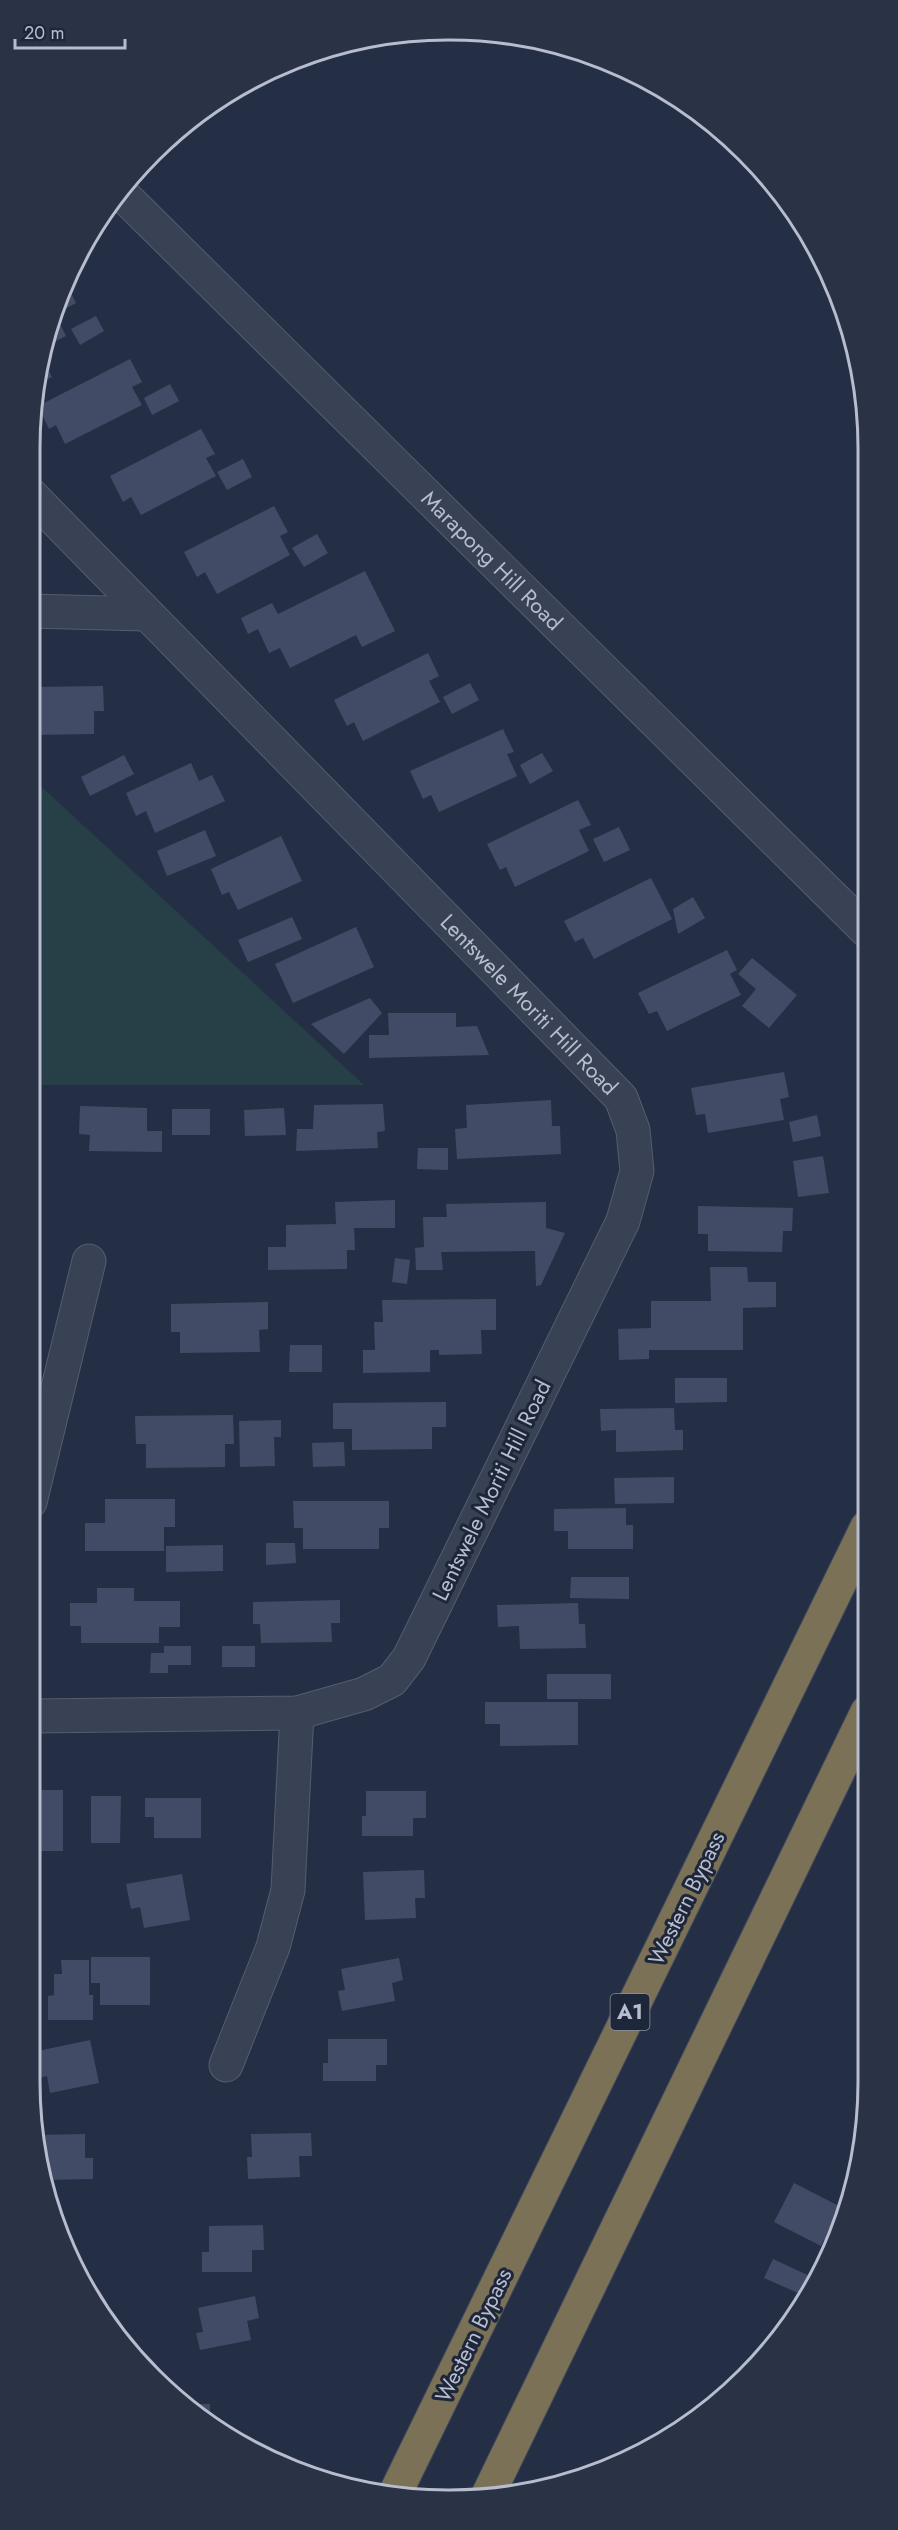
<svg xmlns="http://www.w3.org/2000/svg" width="898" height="2530" font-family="Jost,sans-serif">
	<rect width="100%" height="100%" fill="#242f46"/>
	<!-- green -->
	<polygon fill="#273f46" points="30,777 31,777 364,1085 30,1085"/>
	<!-- building -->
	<g fill="#414b66">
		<polygon points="66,283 76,303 55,314 66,336 43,347 44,341"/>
		<polygon points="96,316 104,331 80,345 71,329"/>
		<polygon points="42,357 52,377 39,383"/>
		<polygon points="130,359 142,382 132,387 142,405 65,444 56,425 49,429 38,406"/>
		<polygon points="170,384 179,401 152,415 144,398"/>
		<polygon points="201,429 215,454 206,458 216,476 141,515 131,497 123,502 110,476"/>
		<polygon points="243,459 252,477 227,490 217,472"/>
		<polygon points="274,506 288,532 280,536 290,555 217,594 205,572 197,577 184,552"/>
		<polygon points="317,534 328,553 304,567 292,548"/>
		<polygon points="365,571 395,631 362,647 356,635 290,668 280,648 269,653 258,629 248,634 241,618 272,603 278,614"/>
		<polygon points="428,653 439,676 429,681 440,702 363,741 354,722 347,726 334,700"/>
		<polygon points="470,683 479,700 452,714 443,697"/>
		<polygon points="103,686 104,711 94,711 94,734 30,735 30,687"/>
		<polygon points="503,729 514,752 507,754 517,776 439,812 431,795 423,799 410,771"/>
		<polygon points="542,753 553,771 530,784 520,765"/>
		<polygon points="124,755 134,774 90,796 81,777"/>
		<polygon points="191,763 199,781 212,775 225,801 155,833 146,811 136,816 126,793"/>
		<polygon points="578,800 591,825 579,830 589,851 515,887 506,867 500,870 487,844"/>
		<polygon points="619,827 630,850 604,862 593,839"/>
		<polygon points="205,830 216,856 167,876 157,851"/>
		<polygon points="281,836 302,881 238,910 229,892 222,895 211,869"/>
		<polygon points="651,878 672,919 594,959 583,938 575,942 564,921"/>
		<polygon points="693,897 705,918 678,934 673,909"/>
		<polygon points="292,917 302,939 248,962 238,940"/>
		<polygon points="356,927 374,967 293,1003 275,964"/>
		<polygon points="727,950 737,970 730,974 741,995 667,1031 657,1011 649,1014 638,993"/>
		<polygon points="752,958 797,995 769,1028 742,1006 756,989 738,974"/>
		<polygon points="370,998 382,1013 344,1054 311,1024"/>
		<polygon points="388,1013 456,1013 456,1027 477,1026 489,1055 369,1058 369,1035 389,1035"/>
		<polygon points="784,1072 789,1097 780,1099 784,1120 708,1133 705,1114 696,1115 691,1088"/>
		<polygon points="551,1100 552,1126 560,1126 561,1154 457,1159 455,1129 467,1128 466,1105"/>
		<polygon points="383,1104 385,1131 377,1132 378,1148 296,1151 297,1129 313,1129 314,1105"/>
		<polygon points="80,1106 147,1108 147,1131 162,1131 162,1152 89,1151 90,1135 79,1134"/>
		<polygon points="284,1108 286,1135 245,1136 244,1110"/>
		<rect x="172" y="1109" width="38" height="26"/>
		<polygon points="817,1115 821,1136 793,1142 789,1122"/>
		<polygon points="418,1148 448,1148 448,1170 417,1169"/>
		<polygon points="823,1156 829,1193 798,1197 793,1161"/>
		<polygon points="395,1200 395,1228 354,1228 355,1250 347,1250 347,1269 268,1270 268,1247 286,1247 286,1225 336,1224 335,1202"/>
		<polygon points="546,1202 546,1228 565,1233 541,1285 536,1286 535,1251 441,1252 443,1270 416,1270 415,1248 424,1247 423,1217 447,1217 446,1204"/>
		<polygon points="698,1206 793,1208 792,1231 783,1231 782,1252 708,1251 708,1234 698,1234"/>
		<polygon points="395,1258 410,1260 407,1284 392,1282"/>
		<polygon points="710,1267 747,1267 748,1282 776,1282 776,1307 743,1308 743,1350 649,1350 649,1359 619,1360 618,1329 651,1328 651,1301 711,1301"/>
		<polygon points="496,1299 496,1330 481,1330 482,1354 439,1355 439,1350 430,1350 430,1372 363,1373 363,1350 375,1350 374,1322 383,1322 382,1300"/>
		<polygon points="268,1302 268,1329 259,1330 260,1352 180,1353 180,1332 171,1332 171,1304"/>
		<polygon points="290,1345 322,1345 322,1372 289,1372"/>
		<polygon points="675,1378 727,1378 727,1402 675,1403"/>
		<polygon points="446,1402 446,1427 432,1427 432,1449 352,1450 352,1429 333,1429 333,1403"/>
		<polygon points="674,1408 675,1430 683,1430 683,1450 616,1452 616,1430 601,1431 600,1409"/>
		<polygon points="233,1415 234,1444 225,1444 225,1467 146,1468 146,1444 136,1444 135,1416"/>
		<polygon points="281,1420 281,1437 274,1437 275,1466 240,1467 239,1421"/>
		<polygon points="344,1442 345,1466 313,1467 312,1443"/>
		<polygon points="674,1477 674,1503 615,1504 614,1478"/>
		<polygon points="105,1499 175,1499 175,1527 164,1527 164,1551 85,1551 85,1523 105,1523"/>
		<polygon points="293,1501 389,1501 389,1528 379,1528 379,1549 303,1549 303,1528 294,1528"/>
		<polygon points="626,1508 626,1525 633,1525 633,1549 568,1549 568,1531 554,1531 554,1509"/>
		<polygon points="266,1543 295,1543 296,1563 266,1565"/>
		<polygon points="223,1545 223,1571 166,1572 166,1546"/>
		<polygon points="571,1577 629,1577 629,1599 570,1598"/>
		<polygon points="97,1588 134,1588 134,1601 180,1601 180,1627 159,1627 159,1643 81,1643 81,1626 70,1626 70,1603 97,1603"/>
		<polygon points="340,1600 340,1623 331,1623 332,1642 261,1643 260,1624 253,1624 253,1602"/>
		<polygon points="578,1603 579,1624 585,1624 586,1648 520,1649 519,1626 498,1627 497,1605"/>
		<polygon points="164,1646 191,1646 191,1665 168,1665 168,1673 150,1673 151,1653 164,1653"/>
		<rect x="222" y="1646" width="33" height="21"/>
		<rect x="547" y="1674" width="64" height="25"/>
		<polygon points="485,1702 578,1702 578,1745 500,1746 500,1724 485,1724"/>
		<polygon points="30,1790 63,1790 63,1851 35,1851 35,1844 30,1844"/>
		<polygon points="366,1791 426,1791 426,1818 413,1818 413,1836 362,1836 362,1816 366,1816"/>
		<polygon points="91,1796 121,1796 120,1843 91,1843"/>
		<polygon points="145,1798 201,1798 201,1838 154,1838 154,1817 145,1817"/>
		<polygon points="424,1870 425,1898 415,1898 416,1918 365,1920 363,1872"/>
		<polygon points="182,1874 190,1920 144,1928 140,1907 131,1909 126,1884"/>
		<polygon points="91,1957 150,1957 150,2005 100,2005 100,1983 91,1983"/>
		<polygon points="399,1958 403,1980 392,1983 395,2001 342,2011 338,1991 345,1990 341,1969"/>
		<polygon points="61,1960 89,1960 89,1995 93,1995 93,2020 48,2020 48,1996 54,1995 54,1974 62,1974"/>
		<polygon points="328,2039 387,2039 387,2065 376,2065 376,2081 323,2081 323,2063 328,2063"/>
		<polygon points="90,2040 99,2083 50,2093 47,2076 39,2078 33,2052"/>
		<polygon points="311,2133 312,2156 299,2156 300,2177 248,2179 247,2157 252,2157 251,2134"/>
		<polygon points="85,2134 85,2158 93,2158 93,2179 43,2180 38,2162 35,2135"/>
		<polygon points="856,2176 854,2189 849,2200 844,2198"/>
		<polygon points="794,2183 841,2207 839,2211 843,2213 830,2242 824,2239 821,2246 774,2222"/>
		<polygon points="263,2225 264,2250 252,2250 252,2272 202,2272 202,2252 209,2252 209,2226"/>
		<polygon points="773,2259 814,2278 805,2296 764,2278"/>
		<polygon points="255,2296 259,2318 247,2321 251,2340 200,2350 196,2333 203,2332 198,2308"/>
		<polygon points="184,2404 210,2404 210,2423 194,2413"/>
	</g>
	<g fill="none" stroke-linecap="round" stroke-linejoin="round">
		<!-- street casing -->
		<g stroke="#555c6f" stroke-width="35">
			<g id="street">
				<path id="s1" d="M 119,191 L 866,930"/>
				<path id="s2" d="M 30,494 L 621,1098 L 633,1130 L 637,1171 L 623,1221 L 409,1658 L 392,1680 L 364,1694 L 297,1713 L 30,1716"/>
				<polyline points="30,611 145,614"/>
				<polyline points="30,1502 89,1261"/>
				<polyline points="226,2065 273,1947 288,1890 297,1713"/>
			</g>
		</g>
		<!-- highway casing -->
		<g stroke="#41495c" stroke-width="35">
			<g id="highway">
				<polyline points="394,2496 867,1527"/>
				<polyline points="487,2497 867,1712"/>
			</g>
		</g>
		<!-- street -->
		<use href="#street" stroke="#394255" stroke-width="33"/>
		<!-- highway -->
		<use href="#highway" stroke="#7b7156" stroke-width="33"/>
	</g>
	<g text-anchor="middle" stroke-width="6" stroke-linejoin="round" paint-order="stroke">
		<!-- shield labels -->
		<rect fill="#1e263a" stroke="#8990a2" stroke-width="1.5" x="610.5" y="1994" width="39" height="36" rx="4.5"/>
		<g font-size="21" font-weight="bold" fill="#b7bdce">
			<text x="630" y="2019">A1</text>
		</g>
		<!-- street labels -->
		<g font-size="22" fill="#b7bdce" stroke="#1e263a">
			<text dy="8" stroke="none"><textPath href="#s1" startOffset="525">Marapong Hill Road</textPath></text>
			<text dy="8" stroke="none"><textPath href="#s2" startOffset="714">Lentswele Moriti Hill Road</textPath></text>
			<text transform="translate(491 1490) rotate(-64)" y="8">Lentswele Moriti Hill Road</text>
			<text transform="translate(686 1898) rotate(-64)" y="8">Western Bypass</text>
			<text transform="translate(473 2335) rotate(-64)" y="8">Western Bypass</text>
		</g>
	</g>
	<!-- crop -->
	<path d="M0 0H898V2530H0ZM448 40H450A408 408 0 0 1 858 448V2082A408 408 0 0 1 450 2490H448A408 408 0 0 1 40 2082V448A408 408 0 0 1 448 40Z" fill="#2a3246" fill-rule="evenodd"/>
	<path fill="none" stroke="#b7bdce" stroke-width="3" d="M448 40H450A408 408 0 0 1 858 448V2082A408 408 0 0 1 450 2490H448A408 408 0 0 1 40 2082V448A408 408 0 0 1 448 40Z"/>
	<!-- scale -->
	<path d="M15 39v9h110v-9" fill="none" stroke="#b7bdce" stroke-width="3"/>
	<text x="24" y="39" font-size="18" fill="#b7bdce" stroke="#1e263a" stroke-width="4.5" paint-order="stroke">20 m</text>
</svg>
